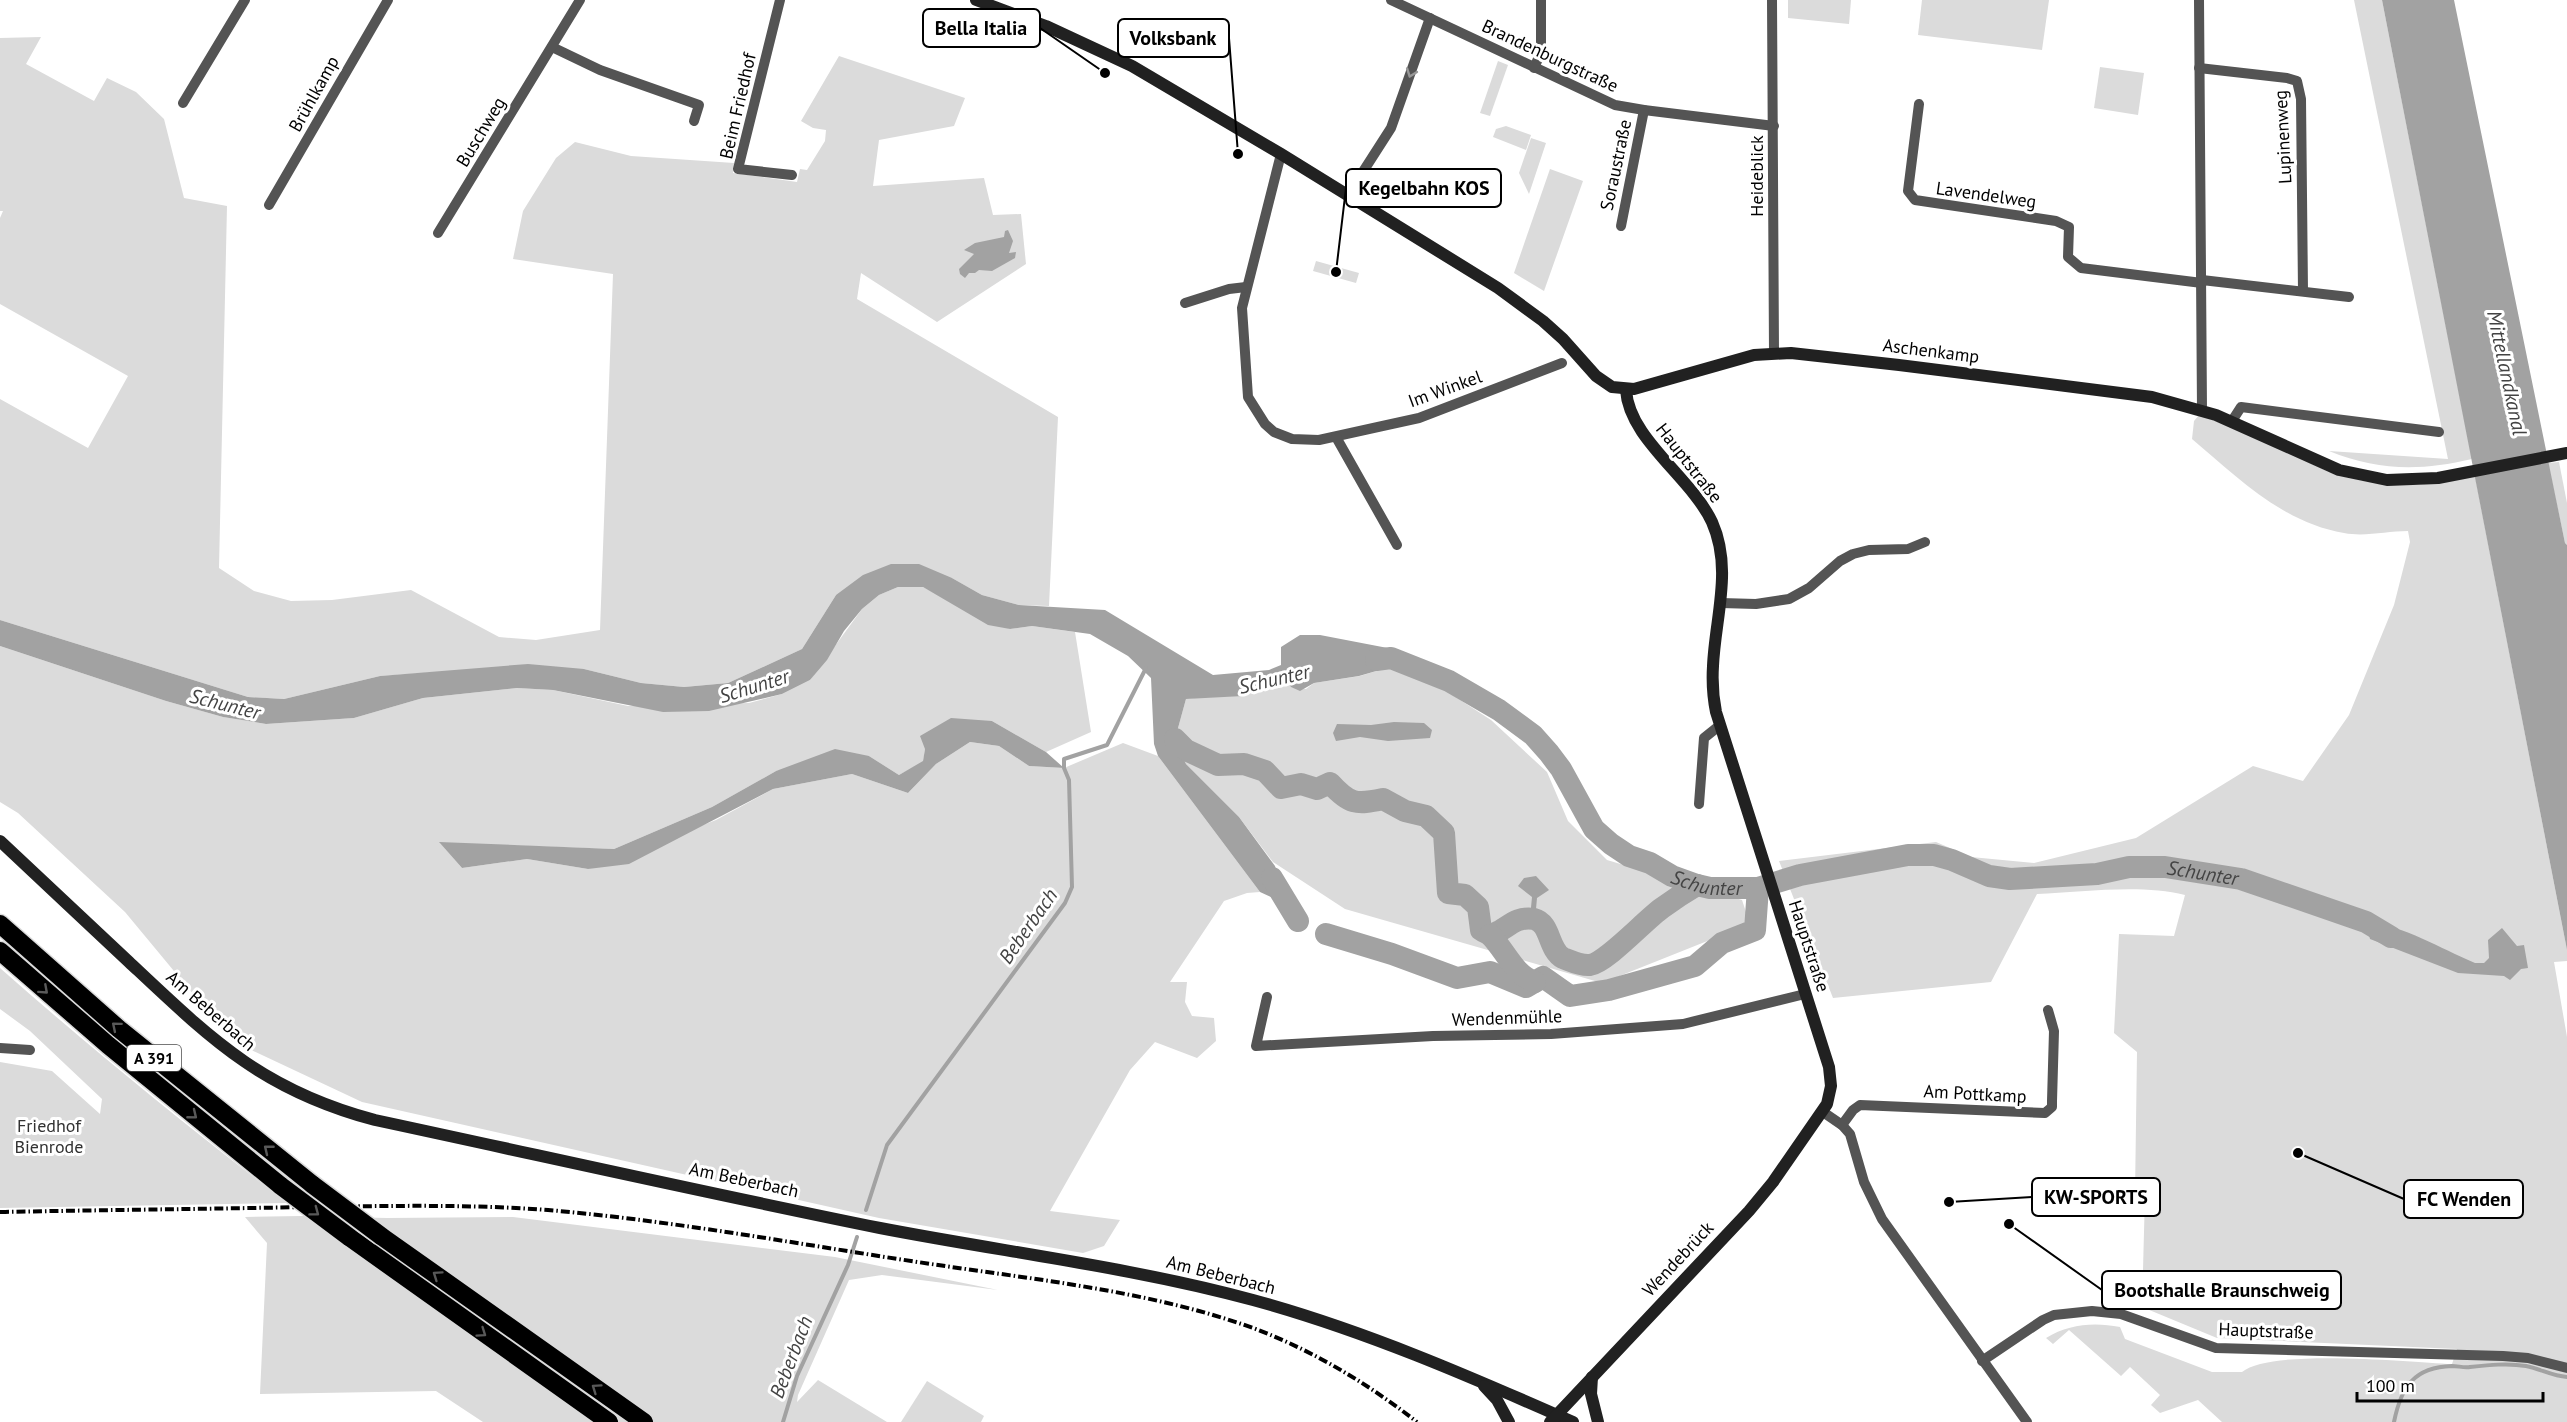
<svg xmlns="http://www.w3.org/2000/svg" width="2567" height="1422" font-family="'PT Sans',sans-serif">
	<rect width="100%" height="100%" fill="#fff"/>
	<!-- green -->
	<g fill="#dbdbdb">
		<polygon points="1788,0 1851,0 1849,24 1788,18"/>
		<polygon points="1922,0 2049,0 2042,50 1918,35"/>
		<path d="M 2354,0 L 2382,0 L 2472,459 C 2421,471 2378,471 2329,451 L 2448,459 Z"/>
		<polygon points="41,37 26,64 94,101 107,78 136,92 164,119 184,198 227,206 219,568 254,591 291,601 332,600 411,590 499,637 536,640 600,630 613,274 513,259 523,211 556,158 575,142 631,156 734,163 733,173 797,182 800,169 807,170 825,141 826,130 813,128 801,121 839,56 965,98 954,126 879,140 873,186 984,178 993,215 1021,214 1026,264 937,322 861,273 857,299 1058,417 1049,606 1019,605 982,595 952,578 836,595 802,649 728,683 684,687 641,683 584,669 453,671 380,676 284,699 248,697 0,620 0,399 88,448 128,376 0,304 0,218 3,211 0,211 0,38"/>
		<polygon points="1498,61 1508,65 1490,116 1480,113"/>
		<polygon points="2100,67 2144,73 2138,115 2094,108"/>
		<polygon points="1506,126 1531,135 1526,150 1493,137 1496,129"/>
		<polygon points="1531,138 1546,143 1529,194 1519,173"/>
		<polygon points="1550,169 1583,181 1544,291 1514,273"/>
		<polygon points="1316,261 1359,273 1356,283 1313,271"/>
		<path d="M 2199,415 L 2245,432 L 2329,472 L 2363,481 L 2418,485 L 2475,476 L 2567,950 L 2567,961 L 2554,962 L 2567,1037 L 2567,1422 L 2222,1422 L 2198,1400 L 2160,1413 L 2151,1405 L 2160,1395 L 2130,1367 L 2121,1376 L 2069,1330 L 2053,1344 L 2046,1338 C 2069,1324 2094,1322 2120,1327 L 2125,1339 L 2212,1372 L 2242,1372 C 2271,1348 2409,1362 2452,1364 L 2457,1349 L 2217,1338 L 2142,1307 L 2145,1195 L 2135,1194 L 2137,1052 L 2114,1033 L 2119,934 L 2174,936 L 2185,895 C 2142,884 2082,892 2037,894 L 1991,982 L 1833,998 L 1779,861 L 1936,842 L 1971,857 L 2034,863 L 2136,838 L 2253,766 L 2303,781 L 2349,715 L 2394,605 L 2410,542 L 2408,531 C 2387,531 2365,537 2344,533 C 2283,523 2237,477 2192,439 L 2194,421 Z"/>
		<polygon points="2559,462 2567,503 2567,545 2565,543 2548,463"/>
		<polygon points="898,587 923,587 1010,629 1032,626 1075,632 1091,732 1046,752 992,721 925,749 923,762 899,775 869,756 776,771 712,807 614,849 440,843 462,868 527,859 588,869 716,820 773,789 852,774 908,793 936,764 970,742 999,746 1029,766 1064,768 1123,743 1158,756 1260,892 1247,893 1224,901 1170,982 1187,982 1185,1002 1192,1016 1214,1018 1216,1041 1197,1058 1155,1042 1130,1070 1050,1211 1120,1220 1104,1246 1083,1253 879,1218 362,1102 232,1041 125,912 18,813 0,802 0,646 166,701 223,717 266,724 354,718 423,698 517,688 553,690 628,706 749,703 782,694 810,680 862,609 879,595"/>
		<polygon points="1398,650 1451,694 1491,720 1547,772 1568,821 1607,860 1742,900 1750,924 1602,983 1345,909 1273,862 1239,817 1186,764 1175,739 1186,699 1211,696 1284,679 1291,687 1306,689 1314,683 1360,676 1403,663"/>
		<path d="M 0,968 C 94,1051 188,1127 287,1203 L 0,1208 L 0,1062 L 52,1071 L 100,1114 L 102,1099 L 30,1031 L 0,1009 Z"/>
		<polygon points="301,1216 387,1218 513,1217 835,1257 998,1290 882,1275 849,1280 798,1395 797,1402 818,1380 887,1422 483,1422 436,1391 260,1394 267,1243 245,1217"/>
		<polygon points="927,1381 984,1416 981,1422 901,1422"/>
	</g>
	<!-- water -->
	<g fill="#a2a2a2">
		<polygon points="2382,0 2454,0 2565,543 2567,545 2567,950"/>
		<polygon points="1008,230 1013,241 1009,253 1016,252 1015,258 992,271 979,270 975,273 969,273 965,278 960,274 959,269 974,254 964,250 975,243 1004,237 1005,231"/>
		<polygon points="891,564 919,564 952,578 982,595 1019,605 1105,610 1213,675 1269,670 1281,665 1281,647 1300,635 1320,635 1398,650 1404,663 1359,676 1314,683 1300,691 1291,687 1284,679 1243,696 1186,699 1175,739 1186,764 1239,817 1275,866 1286,904 1260,892 1158,756 1154,744 1151,678 1128,656 1090,634 1032,626 1010,629 988,625 923,587 898,587 879,595 862,609 844,631 827,660 810,680 782,694 709,711 663,712 553,690 517,688 423,698 354,718 266,724 223,717 166,701 0,646 0,620 248,697 284,699 380,676 528,664 584,669 641,683 684,687 728,683 802,649 836,595 863,575"/>
		<polygon points="951,718 992,721 1046,752 1064,768 1029,766 999,746 970,742 936,764 908,793 852,774 773,789 629,864 588,869 527,859 462,868 439,842 614,849 712,807 776,771 835,749 869,756 899,775 923,761 925,749 920,736"/>
		<polygon points="1394,722 1424,723 1432,730 1430,738 1388,741 1360,737 1336,741 1333,733 1337,724 1371,725"/>
		<polygon points="1536,876 1549,890 1537,898 1535,920 1530,918 1532,897 1518,886 1524,878"/>
		<path d="M 2366,922 C 2406,926 2439,948 2475,963 L 2484,963 L 2489,958 L 2488,940 L 2502,928 L 2517,946 L 2524,945 L 2528,968 L 2521,969 L 2510,980 L 2504,976 L 2458,973 L 2370,939 Z"/>
	</g>
	<g fill="none" stroke-linecap="round" stroke-linejoin="round">
		<!-- stream -->
		<g stroke="#a2a2a2" stroke-width="4">
			<polyline points="866,1210 887,1145 1065,903 1072,887 1069,780 1064,768 1064,759 1107,745 1146,668"/>
			<polyline points="783,1422 797,1376 848,1265 857,1237"/>
			<path d="M 2394,1422 C 2401,1387 2414,1367 2452,1366 C 2458,1366 2464,1368 2470,1367 C 2489,1365 2508,1363 2526,1366 C 2541,1369 2552,1376 2567,1377"/>
		</g>
		<!-- river -->
		<g stroke="#a2a2a2" stroke-width="22">
			<path id="s1" d="M 1376,660 L 1391,658 L 1449,681 L 1499,710 L 1533,735 L 1549,753 L 1561,769 L 1594,829 L 1611,844 L 1629,856 L 1650,863 L 1672,876 L 1697,885 L 1710,888 L 1758,888 L 1800,875 L 1908,855 L 1934,855 L 1952,860 L 1989,876 L 2010,879 L 2097,874 L 2129,867 L 2165,867 L 2241,879 L 2366,922 L 2391,937"/>
			<path d="M 1175,739 L 1186,750 L 1218,765 L 1244,764 L 1265,771 L 1281,788 L 1301,784 L 1317,789 L 1330,783 C 1349,804 1356,805 1383,799 L 1405,811 L 1426,816 L 1444,833 L 1448,893 L 1465,895 L 1478,907 L 1481,930 C 1500,944 1508,914 1534,919 C 1551,923 1548,950 1563,958 C 1571,961 1581,966 1590,965 C 1607,962 1645,920 1662,908 C 1673,900 1685,892 1697,885"/>
			<polyline points="1272,878 1298,921"/>
			<polyline points="1326,934 1392,954 1457,978 1490,972 1526,987 1543,977 1570,996 1609,990 1695,966 1722,943 1755,930 1758,888"/>
			<path d="M 1490,935 C 1506,951 1513,974 1535,982"/>
		</g>
		<!-- highway casing -->
		<g stroke="#dbdbdb" stroke-width="21">
			<g id="highway">
				<polyline points="0,924 119,1029 313,1185"/>
				<polyline points="0,951 108,1045 281,1186"/>
				<polyline points="381,1236 644,1422"/>
				<polyline points="349,1237 609,1422"/>
			</g>
		</g>
		<!-- street -->
		<g stroke="#545454" stroke-width="10">
			<polyline points="780,0 738,169 792,175"/>
			<polyline points="1391,0 1615,105 1644,110 1774,126"/>
			<polyline points="1772,0 1774,352"/>
			<polyline points="2199,0 2202,410"/>
			<polyline points="552,47 600,70 699,105 694,121"/>
			<polyline points="1534,68 1541,52 1541,0"/>
			<polyline points="2199,68 2287,78 2297,81 2301,99 2303,291"/>
			<polyline points="183,103 245,0"/>
			<polyline points="1919,104 1908,191 1915,200 2056,221 2069,227 2068,257 2081,268 2202,283"/>
			<polyline points="1281,154 1242,308 1248,397 1265,424 1274,432 1292,439 1319,440 1387,425 1419,418 1562,363"/>
			<polyline points="1348,195 1391,128 1430,18"/>
			<polyline points="269,205 388,0"/>
			<polyline points="1621,226 1644,110"/>
			<polyline points="438,233 580,0"/>
			<polyline points="2202,280 2349,297"/>
			<polyline points="1185,303 1229,289 1246,287"/>
			<polyline points="2232,421 2241,407 2439,432"/>
			<polyline points="1336,437 1397,545"/>
			<polyline points="1721,603 1756,604 1789,599 1809,588 1840,561 1853,554 1869,550 1908,549 1925,542"/>
			<polyline points="1699,804 1704,738 1719,726"/>
			<polyline points="1267,997 1256,1046 1433,1036 1551,1034 1683,1024 1805,994"/>
			<polyline points="0,1048 30,1050"/>
			<polyline points="1823,1112 1842,1125 1850,1134 1864,1182 1882,1219 2027,1422"/>
			<polyline points="1842,1125 1853,1110 1860,1105 2045,1113 2052,1107 2052,1101 2054,1031 2048,1010"/>
			<polyline points="1982,1361 2043,1320 2054,1315 2092,1311 2121,1314 2216,1348 2503,1356 2528,1358 2567,1368"/>
		</g>
		<!-- secondary -->
		<g stroke="#212121" stroke-width="12">
			<polyline points="976,0 1046,26 1132,66 1281,154 1498,288 1543,321 1563,339 1596,376 1612,387 1634,389 1754,355 1791,353 1899,365 2152,397 2216,415 2339,470 2387,480 2438,478 2567,453"/>
			<path d="M 0,841 C 43,881 86,922 129,962 C 211,1039 262,1090 375,1120 C 543,1156 711,1194 880,1228 C 1004,1252 1131,1267 1253,1300 C 1363,1330 1469,1376 1573,1422"/>
			<polyline points="1592,1377 1591,1394 1598,1422"/>
			<polyline points="1484,1386 1497,1400 1509,1422"/>
			<path d="M 1550,1422 L 1749,1211 L 1773,1182 L 1827,1104 L 1831,1086 L 1829,1067 L 1716,712 C 1713,697 1712,682 1713,666 C 1715,618 1733,569 1712,522 C 1691,477 1629,439 1626,390"/>
		</g>
		<!-- highway -->
		<use href="#highway" stroke="#000" stroke-width="18"/>
		<!-- rail -->
		<path stroke="#000" stroke-width="4" stroke-dasharray="9 3 1.5 3" stroke-linecap="butt" d="M 0,1212 C 102,1210 204,1209 307,1207 C 387,1206 468,1204 548,1210 C 676,1221 803,1245 931,1264 C 1038,1280 1150,1291 1253,1328 C 1312,1350 1367,1383 1417,1422"/>
		<!-- highway-bridge casing -->
		<g stroke="#dbdbdb" stroke-width="21" stroke-linecap="butt">
			<g id="highway-bridge">
				<polyline points="313,1185 381,1236"/>
				<polyline points="281,1186 349,1237"/>
			</g>
		</g>
		<!-- highway-bridge -->
		<use href="#highway-bridge" stroke="#000" stroke-width="18"/>
	</g>
	<!-- one-way arrows -->
	<defs><path id="oneway-chevron" d="M-2-3.5L2.5 0L-2 3.5" fill="none" stroke-width="1.6" stroke-linecap="round" stroke-linejoin="round" transform="scale(1.5)"/></defs>
	<use stroke="#989898" href="#oneway-chevron" transform="translate(1411 73) rotate(110)"/>
	<g stroke="#595959">
		<use href="#oneway-chevron" transform="translate(44 990) rotate(42)"/>
		<use href="#oneway-chevron" transform="translate(116 1026) rotate(-140)"/>
		<use href="#oneway-chevron" transform="translate(193 1115) rotate(39)"/>
		<use href="#oneway-chevron" transform="translate(268 1149) rotate(-141)"/>
		<use href="#oneway-chevron" transform="translate(315 1212) rotate(37)"/>
		<use href="#oneway-chevron" transform="translate(437 1275) rotate(-145)"/>
		<use href="#oneway-chevron" transform="translate(482 1333) rotate(35)"/>
		<use href="#oneway-chevron" transform="translate(596 1388) rotate(-145)"/>
	</g>
	<g text-anchor="middle" stroke-width="6" stroke-linejoin="round" paint-order="stroke">
		<!-- shield labels -->
		<rect fill="#fff" stroke="#4c4c4c" stroke-width="1.5" x="127" y="1045" width="54" height="26" rx="4.5"/>
		<g font-size="16" font-weight="bold" fill="#000">
			<text x="154" y="1064">A 391</text>
		</g>
		<!-- street labels -->
		<g font-size="18" fill="#000" stroke="#fff">
			<text transform="translate(1550 56) rotate(25)" y="6">Brandenburgstraße</text>
			<text transform="translate(314 94) rotate(-61)" y="6">Brühlkamp</text>
			<text transform="translate(738 106) rotate(-77)" y="6">Beim Friedhof</text>
			<text transform="translate(481 132) rotate(-59)" y="6">Buschweg</text>
			<text transform="translate(2283 137) rotate(-93)" y="6">Lupinenweg</text>
			<text transform="translate(1616 165) rotate(-78)" y="6">Soraustraße</text>
			<text transform="translate(1757 176) rotate(-90)" y="6">Heideblick</text>
			<text transform="translate(1986 195) rotate(8)" y="6">Lavendelweg</text>
			<text transform="translate(1931 351) rotate(7)" y="6">Aschenkamp</text>
			<text transform="translate(1445 389) rotate(-20)" y="6">Im Winkel</text>
			<text transform="translate(1689 463) rotate(52)" y="6">Hauptstraße</text>
			<text transform="translate(1809 946) rotate(72)" y="6">Hauptstraße</text>
			<text transform="translate(211 1011) rotate(41)" y="6">Am Beberbach</text>
			<text transform="translate(1507 1018) rotate(-2)" y="6">Wendenmühle</text>
			<text transform="translate(1975 1094) rotate(3)" y="6">Am Pottkamp</text>
			<text transform="translate(744 1180) rotate(12)" y="6">Am Beberbach</text>
			<text transform="translate(1678 1259) rotate(-47)" y="6">Wendebrück</text>
			<text transform="translate(1221 1275) rotate(14)" y="6">Am Beberbach</text>
			<text transform="translate(2266 1331) rotate(2)" y="6">Hauptstraße</text>
		</g>
		<!-- park labels -->
		<g font-size="18" fill="#323232" stroke="#fff">
			<text x="49" y="1132">Friedhof<tspan x="49" dy="21">Bienrode</tspan></text>
		</g>
		<!-- water labels -->
		<g font-size="20" font-style="italic" fill="#434343" stroke="#fff">
			<text transform="translate(2507 373) rotate(78)" y="7">Mittellandkanal</text>
			<text transform="translate(1274 679) rotate(-13)" y="7">Schunter</text>
			<text transform="translate(754 686) rotate(-17)" y="7">Schunter</text>
			<text transform="translate(225 704) rotate(14)" y="7">Schunter</text>
			<text dy="7" stroke="none"><textPath href="#s1" startOffset="924">Schunter</textPath></text>
			<text dy="7" stroke="none"><textPath href="#s1" startOffset="418">Schunter</textPath></text>
			<text transform="translate(1028 926) rotate(-55)" y="7">Beberbach</text>
			<text transform="translate(791 1357) rotate(-69)" y="7">Beberbach</text>
		</g>
	</g>
	<!-- callouts -->
	<path fill="none" stroke="#000" stroke-width="2" d="M1105 73L1040 28M1238 154L1229 38M1336 272L1346 188M1949 1202L2032 1197M2298 1153L2404 1199M2009 1224L2102 1290"/>
	<g fill="#000" stroke="#fff" stroke-width="2">
		<circle cx="1105" cy="73" r="6"/>
		<circle cx="1238" cy="154" r="6"/>
		<circle cx="1336" cy="272" r="6"/>
		<circle cx="1949" cy="1202" r="6"/>
		<circle cx="2298" cy="1153" r="6"/>
		<circle cx="2009" cy="1224" r="6"/>
	</g>
	<g fill="#fff" stroke="#000" stroke-width="2">
		<rect x="923" y="9" width="117" height="38" rx="6"/>
		<rect x="1118" y="19" width="111" height="38" rx="6"/>
		<rect x="1346" y="169" width="155" height="38" rx="6"/>
		<rect x="2032" y="1178" width="128" height="38" rx="6"/>
		<rect x="2404" y="1180" width="119" height="38" rx="6"/>
		<rect x="2102" y="1271" width="239" height="38" rx="6"/>
	</g>
	<g font-size="20" text-anchor="middle" font-weight="bold" fill="#000">
		<text x="981" y="35">Bella Italia</text>
		<text x="1173" y="45">Volksbank</text>
		<text x="1424" y="195">Kegelbahn KOS</text>
		<text x="2096" y="1204">KW-SPORTS</text>
		<text x="2464" y="1206">FC Wenden</text>
		<text x="2222" y="1297">Bootshalle Braunschweig</text>
	</g>
	<!-- scale -->
	<path d="M2357 1392v9h186v-9" fill="none" stroke="#000000" stroke-width="3"/>
	<text x="2366" y="1392" font-size="18" fill="#000000" stroke="#ffffff" stroke-width="4.5" paint-order="stroke">100 m</text>
</svg>
